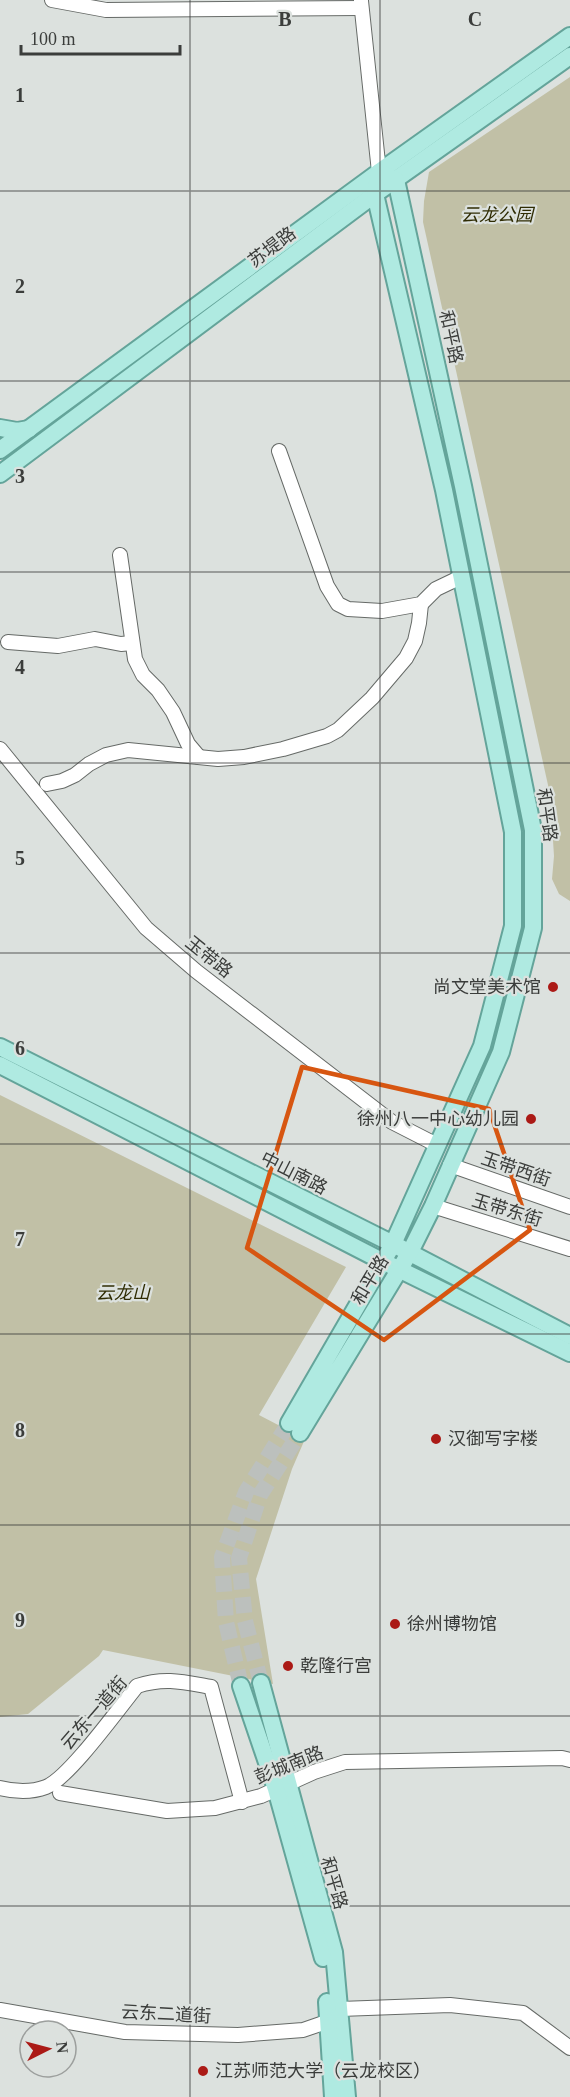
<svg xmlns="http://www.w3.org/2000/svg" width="570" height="2097" font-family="'Times New Roman','Noto Sans SC',serif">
	<rect width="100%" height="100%" fill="#dce1de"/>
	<!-- green -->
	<g fill="#c1c0a6">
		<polygon points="570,77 570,901 559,894 552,879 554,856 550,794 423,222 424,201 429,172"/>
		<polygon points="0,1095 346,1267 259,1415 305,1439 292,1469 256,1579 273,1684 103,1650 99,1656 28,1714 0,1717"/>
	</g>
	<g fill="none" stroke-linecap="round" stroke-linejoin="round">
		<!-- major-tunnel -->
		<g stroke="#bcc0bd" stroke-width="16" stroke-dasharray="16 8" stroke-linecap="butt">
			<polyline points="261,1683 245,1621 239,1558 260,1495 300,1433"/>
			<polyline points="241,1686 226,1622 222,1557 246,1492 289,1423"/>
		</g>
		<!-- minor casing -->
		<g stroke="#666a67" stroke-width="16">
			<g id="minor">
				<polyline points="52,0 106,10 361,8"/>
				<polyline points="361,1 379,172"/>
				<polyline points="279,451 327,586 338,604 348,609 382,611 421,604 436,589 461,577"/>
				<polyline points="120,555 135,659 143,675 158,690 173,712 188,744 199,757"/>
				<polyline points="8,642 58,646 95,639 121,644 132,643"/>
				<polyline points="0,749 146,928 196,971 392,1122 437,1145"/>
				<polyline points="47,784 62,781 75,775 89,764 106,755 128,750 218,759 244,757 283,749 327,736 338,730 372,698 406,658 415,641 419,623 421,604"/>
				<polyline points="450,1165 570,1207"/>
				<polyline points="433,1206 570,1249"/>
				<path d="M 0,1788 C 16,1792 30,1793 46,1787 C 69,1778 119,1708 137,1686 C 165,1677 183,1682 211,1687 L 242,1802"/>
				<polyline points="60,1793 167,1811 215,1808 261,1796 314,1772 345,1762 562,1758 570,1760"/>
				<polyline points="0,2010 125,2032 238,2035 303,2030 329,2021 340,2009 450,2005 523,2013 570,2048"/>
			</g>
		</g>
		<!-- major casing -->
		<g stroke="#64a49a" stroke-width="20">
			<g id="major">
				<polyline points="0,428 17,431 29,429"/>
				<polyline points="0,450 379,172 570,36"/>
				<polyline points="0,474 375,194 570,56"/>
				<polyline points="0,1047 393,1244 570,1336"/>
				<polyline points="0,1065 382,1261 570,1353"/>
				<polyline points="289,1423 393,1244 482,1046 513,926 513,832 444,490 375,194 379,172 396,180 463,486 533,830 533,928 501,1052 433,1206 410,1252 300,1433"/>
				<polyline points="261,1683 334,1952 347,2097"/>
				<polyline points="241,1686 276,1789 323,1958"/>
				<polyline points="327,2002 333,2097"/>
			</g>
		</g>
		<!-- minor -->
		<use href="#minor" stroke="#fff" stroke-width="14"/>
		<!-- major -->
		<use href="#major" stroke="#afeae1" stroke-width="16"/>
	</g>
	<!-- marked area -->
	<path fill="none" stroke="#d75611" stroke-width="4.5" stroke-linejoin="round" d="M 302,1067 L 489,1109 L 530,1230 L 384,1340 L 247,1248 Z"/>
	<!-- grid -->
	<path fill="none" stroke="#3b3d3b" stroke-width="1.5" stroke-opacity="0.55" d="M 190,0 L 190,2097M 380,0 L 380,2097M 0,191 L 570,191M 0,381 L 570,381M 0,572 L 570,572M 0,763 L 570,763M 0,953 L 570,953M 0,1144 L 570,1144M 0,1334 L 570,1334M 0,1525 L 570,1525M 0,1716 L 570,1716M 0,1906 L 570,1906"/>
	<!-- markers -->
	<g fill="#ab1a16" stroke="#dce1de" stroke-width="2">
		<circle cx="553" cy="987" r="6"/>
		<circle cx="531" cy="1119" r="6"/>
		<circle cx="436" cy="1439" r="6"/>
		<circle cx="395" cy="1624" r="6"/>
		<circle cx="288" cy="1666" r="6"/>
		<circle cx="203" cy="2071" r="6"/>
	</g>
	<g text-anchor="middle" stroke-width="4.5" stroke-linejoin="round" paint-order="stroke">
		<!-- park labels -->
		<g font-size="18" font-style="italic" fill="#2f2c03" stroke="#dce1de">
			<text x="497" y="221">云龙公园</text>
			<text x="123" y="1299">云龙山</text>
		</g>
		<!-- street labels -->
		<g font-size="18" fill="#3b3d3b" stroke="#dce1de">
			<text transform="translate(272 247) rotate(-37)" y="6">苏堤路</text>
			<text transform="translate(451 337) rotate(78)" y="6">和平路</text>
			<text transform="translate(547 815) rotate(82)" y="6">和平路</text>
			<text transform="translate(209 957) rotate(39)" y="6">玉带路</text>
			<text transform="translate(516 1169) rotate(19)" y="6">玉带西街</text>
			<text transform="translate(294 1173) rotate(27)" y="6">中山南路</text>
			<text transform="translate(507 1210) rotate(17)" y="6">玉带东街</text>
			<text transform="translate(370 1280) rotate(-59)" y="6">和平路</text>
			<text transform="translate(94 1713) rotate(-49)" y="6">云东一道街</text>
			<text transform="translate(289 1765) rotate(-22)" y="6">彭城南路</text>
			<text transform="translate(334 1883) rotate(74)" y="6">和平路</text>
			<text transform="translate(166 2014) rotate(3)" y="6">云东二道街</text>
		</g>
		<!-- poi labels -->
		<g font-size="18" fill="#3b3d3b" stroke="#dce1de" text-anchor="start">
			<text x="541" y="993" text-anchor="end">尚文堂美术馆</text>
			<text x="519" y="1125" text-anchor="end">徐州八一中心幼儿园</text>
			<text x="448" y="1445">汉御写字楼</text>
			<text x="407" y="1630">徐州博物馆</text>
			<text x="300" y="1672">乾隆行宫</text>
			<text x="215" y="2077">江苏师范大学（云龙校区）</text>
		</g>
	</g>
	<g font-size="20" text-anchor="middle" font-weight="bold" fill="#3b3d3b" stroke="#dce1de" stroke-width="4.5" stroke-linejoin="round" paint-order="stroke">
		<text x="285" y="26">B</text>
		<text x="475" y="26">C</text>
		<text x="20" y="102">1</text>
		<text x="20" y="293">2</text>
		<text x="20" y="483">3</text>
		<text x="20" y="674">4</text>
		<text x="20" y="865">5</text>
		<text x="20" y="1055">6</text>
		<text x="20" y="1246">7</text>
		<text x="20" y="1437">8</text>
		<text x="20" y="1627">9</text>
	</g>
	<!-- north arrow -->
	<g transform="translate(48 2049) rotate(84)"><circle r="28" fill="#dce1de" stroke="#9c9f9d" stroke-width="1.5"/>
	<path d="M0-4.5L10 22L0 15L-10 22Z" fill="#ab1a16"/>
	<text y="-9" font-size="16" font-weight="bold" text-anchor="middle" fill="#3b3d3b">N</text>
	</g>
	<!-- scale -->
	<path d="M21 45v9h159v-9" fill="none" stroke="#3b3d3b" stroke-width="3"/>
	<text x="30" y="45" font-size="18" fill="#3b3d3b" stroke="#dce1de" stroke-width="4.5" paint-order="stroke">100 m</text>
</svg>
